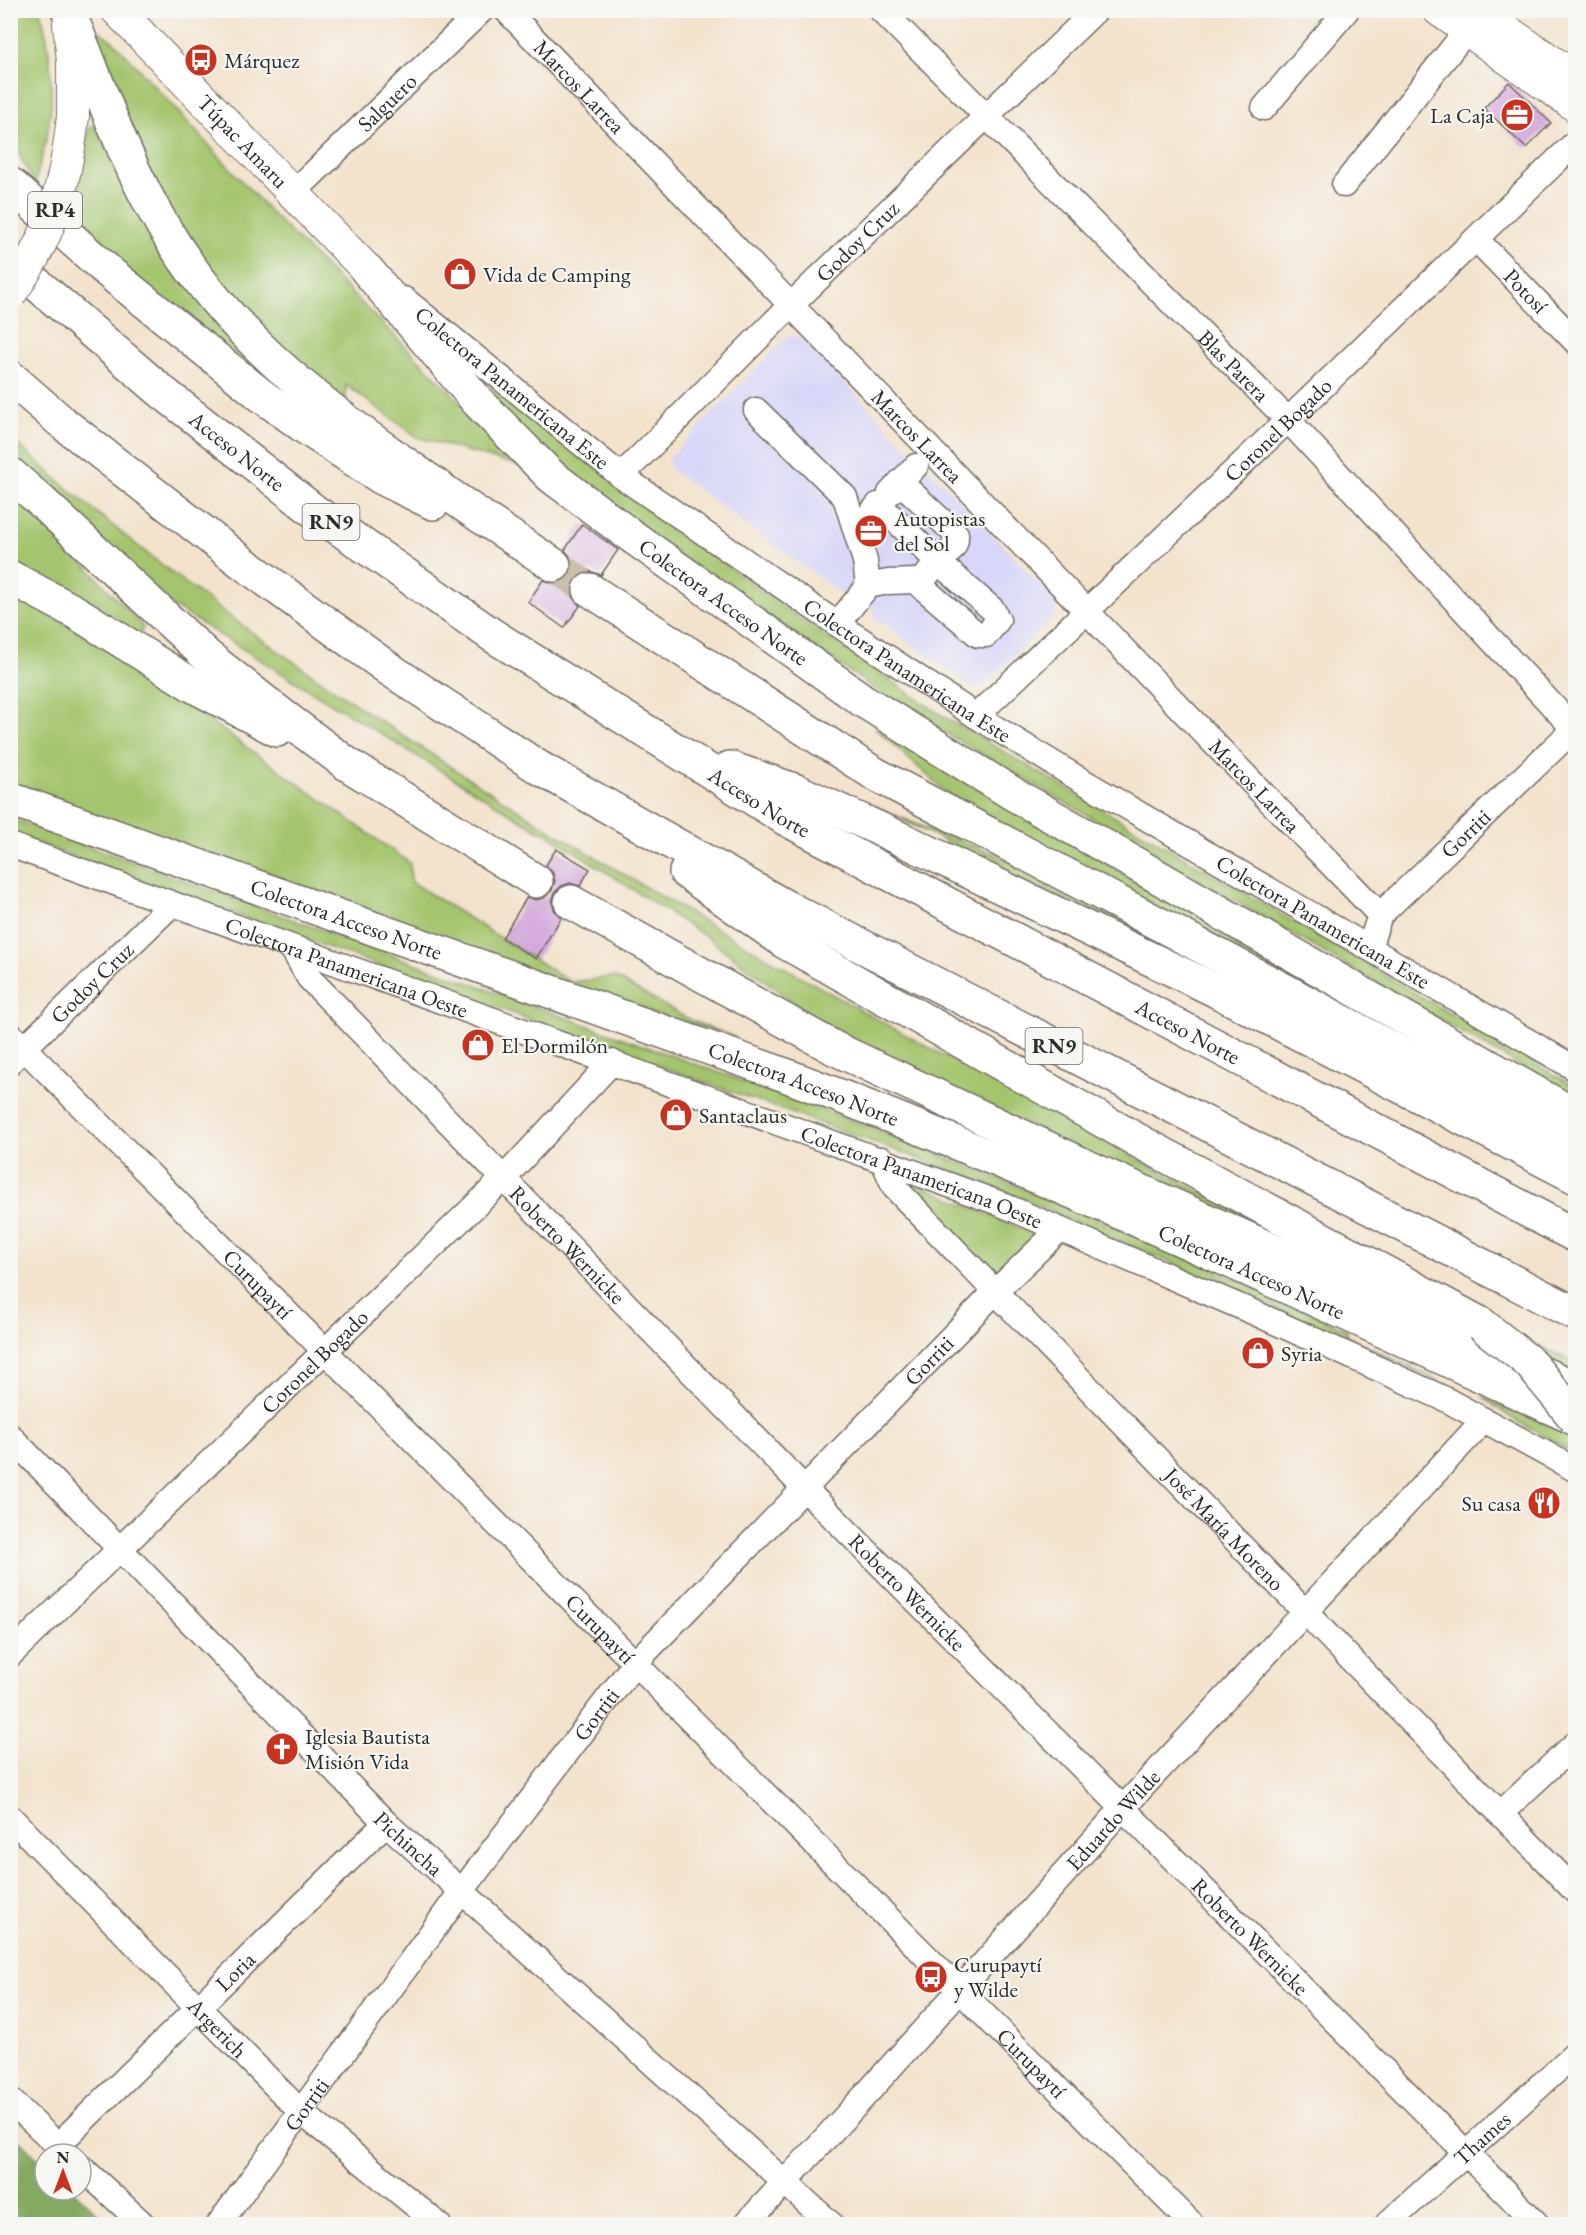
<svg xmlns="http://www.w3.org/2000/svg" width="1586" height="2235" font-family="'EB Garamond',serif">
	<rect width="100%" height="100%" fill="#f6f6f2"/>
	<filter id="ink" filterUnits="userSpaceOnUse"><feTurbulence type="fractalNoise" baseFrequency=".0167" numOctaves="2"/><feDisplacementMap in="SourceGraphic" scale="12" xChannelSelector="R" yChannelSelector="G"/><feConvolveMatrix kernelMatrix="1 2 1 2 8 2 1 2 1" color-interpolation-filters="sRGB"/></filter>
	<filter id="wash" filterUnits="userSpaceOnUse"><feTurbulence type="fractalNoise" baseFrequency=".008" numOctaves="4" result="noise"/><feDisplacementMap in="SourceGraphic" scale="24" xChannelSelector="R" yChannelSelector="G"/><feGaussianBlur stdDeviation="1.35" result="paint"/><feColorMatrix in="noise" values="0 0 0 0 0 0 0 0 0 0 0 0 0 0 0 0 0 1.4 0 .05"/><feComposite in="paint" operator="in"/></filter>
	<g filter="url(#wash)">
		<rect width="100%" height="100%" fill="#f3e3cc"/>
		<!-- built -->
		<polygon fill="#d8d7f8" points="788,336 800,337 1056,601 1056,614 983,686 972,687 874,617 873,608 848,592 840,593 670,469 668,459"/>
		<!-- green -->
		<g fill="#a4c56d" stroke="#68784c" stroke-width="1.5">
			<path d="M 10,11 L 40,11 C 51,45 55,95 48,130 C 45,148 39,166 35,184 L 11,140 Z"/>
			<polygon points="89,24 113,41 275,217 449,390 519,466 417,437 346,385 346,403 310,386 181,240 140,164"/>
			<polygon points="94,125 104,147 139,210 326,434 69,229 89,127"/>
			<polygon points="491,389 780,605 943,716 1575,1087 1575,1098 904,709 581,488 485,397"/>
			<path d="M 10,437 C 146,562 297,668 451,767 C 730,947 1025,1100 1318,1254 L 1314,1260 L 848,1040 L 811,1015 L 705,936 L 543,831 L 539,831 L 158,597 L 11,458 Z"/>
			<polygon points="10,494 57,535 143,627 139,639 11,567"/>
			<polygon points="11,592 115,654 410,863 411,882 571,982 614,977 690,1020 736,1038 652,1013 11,785"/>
			<polygon points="875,728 1064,839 1573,1131 950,796"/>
			<polygon points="868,803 918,825 995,854 1449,1089"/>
			<path d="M 10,818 L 851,1120 C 1018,1185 1184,1254 1347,1330 L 1346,1336 L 1440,1382 L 1237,1291 L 973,1178 L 11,834 Z"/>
			<polygon points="912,1183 915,1183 1038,1236 993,1279 909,1186"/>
			<polygon points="1511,1333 1575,1362 1575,1380"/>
			<polygon points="1482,1397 1575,1436 1575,1454 1513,1419"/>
		</g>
		<!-- forest -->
		<polygon fill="#83aa60" stroke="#576a46" stroke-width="1.5" points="11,2133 45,2165 45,2190 72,2190 110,2224 11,2224"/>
		<g id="blocks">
			<!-- building -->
			<g fill="#d3a7db">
				<polygon points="1509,82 1551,123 1526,148 1484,108"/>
				<polygon points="582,524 618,550 601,575 590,571 581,574 575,579 571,590 574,599 580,606 564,628 528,602 543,580 554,584 563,581 569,576 573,565 570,556 565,550"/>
				<polygon points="556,849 590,869 580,886 570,883 562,886 555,892 552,903 555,911 561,918 536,959 502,938 527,897 536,900 544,898 552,890 555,881 553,873 546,865"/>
			</g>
		</g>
	</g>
	<g filter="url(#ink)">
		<use href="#blocks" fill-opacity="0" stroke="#716b63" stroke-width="1.5"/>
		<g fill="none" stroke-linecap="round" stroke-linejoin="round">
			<!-- highway-tunnel -->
			<polyline stroke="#cbbeac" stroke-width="33" stroke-dasharray="33 16" stroke-linecap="butt" points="554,565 590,590"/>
			<!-- minor casing -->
			<g stroke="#716b63" stroke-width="27">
				<g id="minor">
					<path id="s1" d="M 506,10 L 1380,915"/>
					<path id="s2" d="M 881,10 L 1288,420 L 1576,731"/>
					<polyline points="1264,108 1347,10"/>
					<polyline points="1344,185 1467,30"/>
					<path id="s3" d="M 292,194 L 482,10"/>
					<path id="s4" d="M 1476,239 L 1576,342"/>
					<path id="s5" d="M 404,299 L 621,476 L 837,624 L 976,716 L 1069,773 L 1576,1069"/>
					<polyline points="756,410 845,497 865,561 868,586"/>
					<path id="s6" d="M 621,476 L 790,306 L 1096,10"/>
					<polyline points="890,493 916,466"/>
					<polyline points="857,530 878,505 887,512 938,562 927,575"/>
					<path d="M 837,624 L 868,586 L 888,582 L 915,581 L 978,635 L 986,635 L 998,620 L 993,610 L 938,562 C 948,554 957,549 956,534 L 900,482"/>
					<path id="s7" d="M 976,716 L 1288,420 L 1576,142"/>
					<path id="s8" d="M 10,845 L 996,1202 L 1255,1313 L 1445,1399 L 1576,1470"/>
					<path id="s9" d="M 292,948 L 309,978 L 805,1489 L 1537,2224"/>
					<path id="s10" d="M 1369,948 L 1380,915 L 1576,727"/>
					<path id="s11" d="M 10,1034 L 1192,2224"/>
					<path id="s12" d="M 10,1062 L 172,904"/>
					<path id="s13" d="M 882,1159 L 895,1188 L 1576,1892"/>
					<path id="s14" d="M 10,1436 L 386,1823 L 831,2224"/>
					<path id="s15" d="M 10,1655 L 505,1177 L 612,1062"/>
					<polyline points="1500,1814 1576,1743"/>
					<path id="s16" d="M 10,1817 L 301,2112 L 438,2224"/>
					<polyline points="10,2100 67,2154"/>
					<path id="s17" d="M 58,2145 L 386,1823"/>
					<polyline points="81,2167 143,2224"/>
					<path id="s18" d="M 219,2224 L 461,1892 L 635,1663 L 996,1291 L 1059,1230"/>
					<path id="s19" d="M 746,2224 L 869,2091 L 1122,1809 L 1484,1420"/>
					<path id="s20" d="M 1387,2224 L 1576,2053"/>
				</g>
			</g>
			<!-- major casing -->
			<g stroke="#716b63" stroke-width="34">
				<g id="major">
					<path id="s21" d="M 117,10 L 367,270"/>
					<polyline points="1439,10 1576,106"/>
					<polyline points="1477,11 1576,78"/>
					<polyline points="69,24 73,61 73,116"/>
				</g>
			</g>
			<!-- highway casing -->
			<g stroke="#716b63" stroke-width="36">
				<g id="highway">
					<path d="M 68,10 C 99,84 122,157 163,226 C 223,328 309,396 404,463 C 453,498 503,532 554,565"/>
					<polyline points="10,184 110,273 262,396 306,428 382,478 433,503"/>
					<path id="s22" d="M 10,261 L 161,391 L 314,511 L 492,635 L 786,819 L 1576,1236"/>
					<path id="s23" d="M 367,270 L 479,403 L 551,476 L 623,530 L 862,700 L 1015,795 L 1576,1116"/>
					<polyline points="10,377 64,424 243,563 389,669 538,767 786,907 1576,1314"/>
					<polyline points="10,474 42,502 208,657 283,716 347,764 536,881"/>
					<polyline points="10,577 77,613 194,686 277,730"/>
					<polyline points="590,590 875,774 1286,991 1576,1149"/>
					<polyline points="730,768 797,791 914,845 1215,990 1576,1177"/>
					<path id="s24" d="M 10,799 L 785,1075 C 1054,1177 1314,1299 1576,1419"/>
					<polyline points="686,872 785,942 1146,1145 1481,1324"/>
					<polyline points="571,902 836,1049 1094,1170 1317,1270 1456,1336 1576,1388"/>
				</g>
			</g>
			<!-- minor -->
			<use href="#minor" stroke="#fff" stroke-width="24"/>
			<!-- major -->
			<use href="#major" stroke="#fff" stroke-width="32"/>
			<!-- highway -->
			<use href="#highway" stroke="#fff" stroke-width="33"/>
			<!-- major-bridge casing -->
			<g stroke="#716b63" stroke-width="34" stroke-linecap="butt">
				<path id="major-bridge" d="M 10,294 C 51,238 66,184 73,116"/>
			</g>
			<!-- highway-bridge casing -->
			<g stroke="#716b63" stroke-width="36" stroke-linecap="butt">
				<polyline id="highway-bridge" points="1481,1324 1529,1362 1576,1419"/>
			</g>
			<!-- major-bridge -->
			<use href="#major-bridge" stroke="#fff" stroke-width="32"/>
			<!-- highway-bridge -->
			<use href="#highway-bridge" stroke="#fff" stroke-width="33"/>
		</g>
	</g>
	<!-- icons -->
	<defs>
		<g id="bus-disc" transform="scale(1.725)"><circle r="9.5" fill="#c8321e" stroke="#f6f6f2"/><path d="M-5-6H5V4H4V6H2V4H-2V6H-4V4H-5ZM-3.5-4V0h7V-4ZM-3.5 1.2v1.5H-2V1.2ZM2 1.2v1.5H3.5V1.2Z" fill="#fff"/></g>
		<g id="office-disc" transform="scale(1.725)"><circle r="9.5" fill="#c8321e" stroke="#f6f6f2"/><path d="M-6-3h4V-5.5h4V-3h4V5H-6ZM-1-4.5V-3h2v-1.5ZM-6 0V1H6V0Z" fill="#fff"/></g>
		<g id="shop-disc" transform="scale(1.725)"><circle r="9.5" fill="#c8321e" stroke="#f6f6f2"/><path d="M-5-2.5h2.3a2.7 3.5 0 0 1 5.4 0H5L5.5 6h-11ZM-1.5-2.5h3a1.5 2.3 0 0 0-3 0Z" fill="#fff"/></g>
		<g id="restaurant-disc" transform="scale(1.725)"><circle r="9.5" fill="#c8321e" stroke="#f6f6f2"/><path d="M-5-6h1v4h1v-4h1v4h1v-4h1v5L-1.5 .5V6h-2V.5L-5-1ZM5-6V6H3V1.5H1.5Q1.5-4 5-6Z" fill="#fff"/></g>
		<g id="church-disc" transform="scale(1.725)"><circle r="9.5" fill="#c8321e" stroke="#f6f6f2"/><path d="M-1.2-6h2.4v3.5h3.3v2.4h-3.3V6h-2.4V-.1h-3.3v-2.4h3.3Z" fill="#fff"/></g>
	</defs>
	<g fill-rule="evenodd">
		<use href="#bus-disc" x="201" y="60"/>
		<use href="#office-disc" x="1517" y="115"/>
		<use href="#shop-disc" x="460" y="274"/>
		<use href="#office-disc" x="871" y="531"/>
		<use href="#shop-disc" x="478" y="1045"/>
		<use href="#shop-disc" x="676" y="1115"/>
		<use href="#shop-disc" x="1258" y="1353"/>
		<use href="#restaurant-disc" x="1544" y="1503"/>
		<use href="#church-disc" x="282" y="1749"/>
		<use href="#bus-disc" x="931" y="1977"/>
	</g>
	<g text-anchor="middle" stroke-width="4.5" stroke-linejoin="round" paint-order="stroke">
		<!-- shield labels -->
		<g fill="#f6f6f2" stroke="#686867" stroke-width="1.5">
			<rect x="28" y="192" width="54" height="36" rx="4.5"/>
			<rect x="302.5" y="504" width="57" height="36" rx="4.5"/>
			<rect x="1025.5" y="1028" width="57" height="36" rx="4.5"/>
		</g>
		<g font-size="21" font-weight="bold" fill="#2b2b2b">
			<text x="55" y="217">RP4</text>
			<text x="331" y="529">RN9</text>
			<text x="1054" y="1053">RN9</text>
		</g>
		<!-- poi labels -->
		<g font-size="22" fill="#2b2b2b" stroke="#f6f6f2" text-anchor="start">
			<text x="224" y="68">Márquez</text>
			<text x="1494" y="123" text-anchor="end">La Caja</text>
			<text x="483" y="282">Vida de Camping</text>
			<text x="894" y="526">Autopistas<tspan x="894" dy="25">del Sol</tspan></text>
			<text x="501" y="1053">El Dormilón</text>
			<text x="699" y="1123">Santaclaus</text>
			<text x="1281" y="1361">Syria</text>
			<text x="1521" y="1511" text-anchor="end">Su casa</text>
			<text x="305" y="1744">Iglesia Bautista<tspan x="305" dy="25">Misión Vida</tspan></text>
			<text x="954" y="1972">Curupaytí<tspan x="954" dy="25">y Wilde</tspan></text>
		</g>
		<!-- street labels -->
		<g font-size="22" fill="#2b2b2b" stroke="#f6f6f2">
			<text dy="8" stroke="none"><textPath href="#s1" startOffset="106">Marcos Larrea</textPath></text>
			<text dy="8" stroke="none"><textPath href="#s3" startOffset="132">Salguero</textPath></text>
			<text dy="8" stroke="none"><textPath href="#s21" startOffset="182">Túpac Amaru</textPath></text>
			<text dy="8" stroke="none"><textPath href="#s6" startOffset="333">Godoy Cruz</textPath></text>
			<text dy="8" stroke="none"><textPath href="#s4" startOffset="72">Potosí</textPath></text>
			<text dy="8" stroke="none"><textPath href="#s2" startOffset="501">Blas Parera</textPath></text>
			<text dy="8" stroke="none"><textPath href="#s5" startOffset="140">Colectora Panamericana Este</textPath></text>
			<text dy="8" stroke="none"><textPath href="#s7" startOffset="416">Coronel Bogado</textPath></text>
			<text dy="8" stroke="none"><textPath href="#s1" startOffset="592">Marcos Larrea</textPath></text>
			<text dy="8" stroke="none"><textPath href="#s22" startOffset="296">Acceso Norte</textPath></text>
			<text dy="8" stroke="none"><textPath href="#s23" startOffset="490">Colectora Acceso Norte</textPath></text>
			<text dy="8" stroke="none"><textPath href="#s5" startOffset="626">Colectora Panamericana Este</textPath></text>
			<text dy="8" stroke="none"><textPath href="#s1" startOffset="1078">Marcos Larrea</textPath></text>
			<text dy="8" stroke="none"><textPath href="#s22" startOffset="926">Acceso Norte</textPath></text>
			<text dy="8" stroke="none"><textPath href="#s10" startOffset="153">Gorriti</textPath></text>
			<text dy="8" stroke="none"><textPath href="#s24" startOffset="357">Colectora Acceso Norte</textPath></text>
			<text dy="8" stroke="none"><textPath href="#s5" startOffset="1112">Colectora Panamericana Este</textPath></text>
			<text dy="8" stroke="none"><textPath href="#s8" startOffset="358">Colectora Panamericana Oeste</textPath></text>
			<text dy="8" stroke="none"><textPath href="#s12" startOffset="114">Godoy Cruz</textPath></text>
			<text dy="8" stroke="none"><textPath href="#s22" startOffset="1412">Acceso Norte</textPath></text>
			<text dy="8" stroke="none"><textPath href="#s24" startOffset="843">Colectora Acceso Norte</textPath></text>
			<text dy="8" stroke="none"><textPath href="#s8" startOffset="970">Colectora Panamericana Oeste</textPath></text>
			<text dy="8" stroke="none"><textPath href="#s9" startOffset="406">Roberto Wernicke</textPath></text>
			<text dy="8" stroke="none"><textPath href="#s24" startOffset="1329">Colectora Acceso Norte</textPath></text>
			<text dy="8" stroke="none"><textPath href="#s11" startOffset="352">Curupaytí</textPath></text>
			<text dy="8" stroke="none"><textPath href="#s18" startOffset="1120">Gorriti</textPath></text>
			<text dy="8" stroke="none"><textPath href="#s15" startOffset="423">Coronel Bogado</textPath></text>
			<text dy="8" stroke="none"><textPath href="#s13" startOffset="506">José María Moreno</textPath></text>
			<text dy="8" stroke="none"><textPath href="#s9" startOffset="892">Roberto Wernicke</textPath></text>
			<text dy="8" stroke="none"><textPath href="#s11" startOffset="838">Curupaytí</textPath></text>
			<text dy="8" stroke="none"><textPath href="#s18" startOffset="634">Gorriti</textPath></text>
			<text dy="8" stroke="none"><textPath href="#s19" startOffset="546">Eduardo Wilde</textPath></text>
			<text dy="8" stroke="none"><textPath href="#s14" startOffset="570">Pichincha</textPath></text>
			<text dy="8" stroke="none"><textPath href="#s9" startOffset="1378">Roberto Wernicke</textPath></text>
			<text dy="8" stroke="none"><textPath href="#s17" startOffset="248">Loria</textPath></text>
			<text dy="8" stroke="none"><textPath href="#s16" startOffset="296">Argerich</textPath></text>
			<text dy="8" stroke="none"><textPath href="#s11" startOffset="1450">Curupaytí</textPath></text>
			<text dy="8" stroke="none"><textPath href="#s18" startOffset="148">Gorriti</textPath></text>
			<text dy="8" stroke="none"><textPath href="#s20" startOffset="128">Thames</textPath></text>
		</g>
	</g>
	<!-- margin -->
	<rect width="1586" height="2235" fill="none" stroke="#f6f6f2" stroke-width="36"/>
	<!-- north arrow -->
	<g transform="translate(63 2172)"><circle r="28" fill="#f6f6f2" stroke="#a5a5a2" stroke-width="1.5"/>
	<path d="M0-4.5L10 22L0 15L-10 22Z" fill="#c8321e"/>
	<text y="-9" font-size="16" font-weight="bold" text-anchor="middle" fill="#2b2b2b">N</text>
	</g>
</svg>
